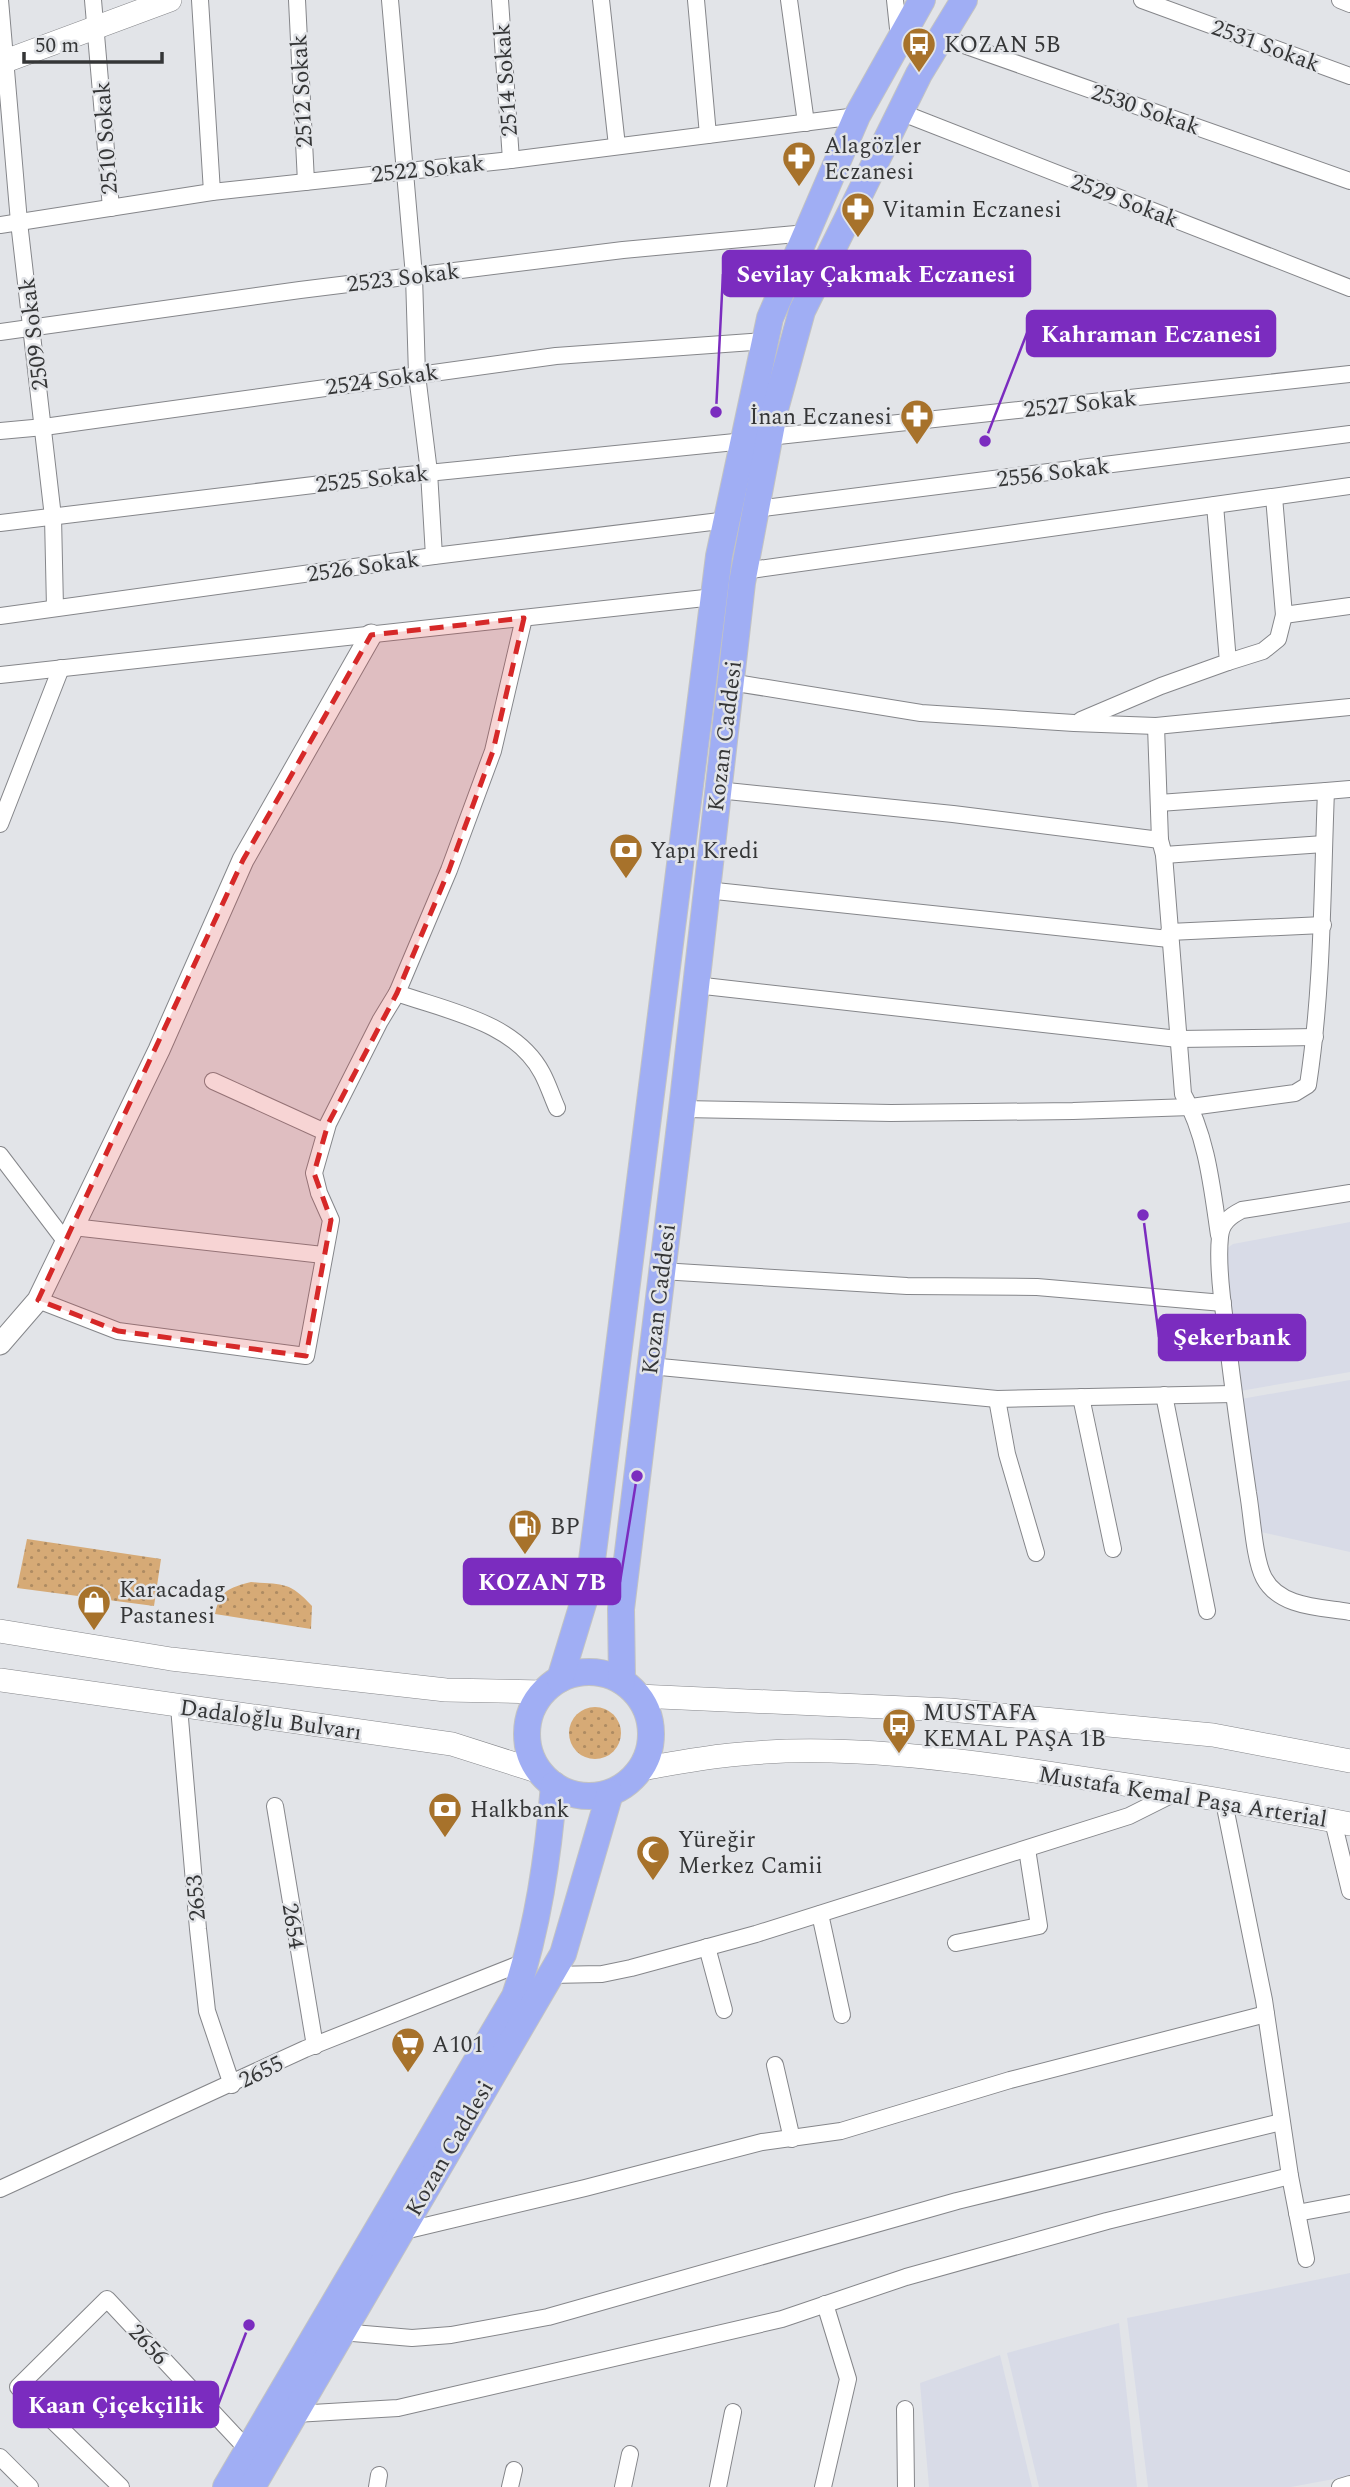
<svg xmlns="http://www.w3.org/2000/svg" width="1350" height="2487" font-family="Spectral,serif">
	<defs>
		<pattern id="green-dots" width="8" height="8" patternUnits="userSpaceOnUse" patternTransform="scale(1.75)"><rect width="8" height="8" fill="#d6aa76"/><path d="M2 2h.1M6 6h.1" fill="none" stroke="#ae8b62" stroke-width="1.8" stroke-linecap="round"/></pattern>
	</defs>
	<rect width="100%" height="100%" fill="#e2e4e8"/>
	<!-- built -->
	<g fill="#d8dbe7">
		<polygon points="1350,1222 1350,1372 1240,1391 1222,1252 1233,1244"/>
		<polygon points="1350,1380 1350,1552 1252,1530 1241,1399"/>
		<polygon points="1350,2273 1350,2476 1291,2487 1148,2487 1127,2318"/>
		<polygon points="1119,2323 1137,2487 1039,2487 1007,2353"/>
		<polygon points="1000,2355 1032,2487 929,2487 920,2383"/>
	</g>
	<!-- green -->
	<g fill="url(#green-dots)">
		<polygon points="27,1539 161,1559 154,1606 17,1588"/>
		<path d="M 251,1582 C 284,1585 289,1581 312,1606 L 311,1629 L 215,1614 C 220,1590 229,1588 251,1582 Z"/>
		<circle cx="595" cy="1733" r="26"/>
	</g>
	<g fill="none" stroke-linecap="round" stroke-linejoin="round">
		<!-- minor casing -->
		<g stroke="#85868a" stroke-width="18">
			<g id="minor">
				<polyline points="0,0 19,222 53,517 55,608"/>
				<polyline points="93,0 111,208"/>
				<polyline points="200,0 212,192"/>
				<polyline points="297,0 306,182"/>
				<polyline points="390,0 414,276 417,375 429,472 434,556"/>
				<polyline points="500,0 511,160"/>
				<polyline points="601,0 617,146"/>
				<polyline points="696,0 708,135"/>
				<polyline points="789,0 806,123"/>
				<polyline points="895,0 899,38"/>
				<polyline points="1142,0 1350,76"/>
				<polyline points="1340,0 1350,4"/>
				<polyline points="941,37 1350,181"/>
				<polyline points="900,112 1350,288"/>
				<polyline points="0,225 212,192 511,160 857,116"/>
				<polyline points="0,332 300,290 623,250 807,233"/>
				<polyline points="0,431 44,427 556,356 766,341"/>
				<polyline points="769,437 1350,374"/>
				<polyline points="1274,497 1284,615 1350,606"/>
				<polyline points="756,509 1350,434"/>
				<polyline points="0,523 338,482 745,441"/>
				<polyline points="744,571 1350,486"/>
				<polyline points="0,616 434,556 728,520"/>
				<polyline points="1228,662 1263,651 1278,639 1284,615"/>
				<polyline points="0,675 714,597"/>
				<polyline points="730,682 921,713 1074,723 1156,726 1350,707"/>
				<polyline points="1081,720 1161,686 1228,662 1215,505"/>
				<path d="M 1156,726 L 1160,840 L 1164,855 L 1183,1094 C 1207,1136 1212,1188 1219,1235"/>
				<polyline points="717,790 953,814 1160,840"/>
				<polyline points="1326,791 1350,789"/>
				<polyline points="0,824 61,668"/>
				<polyline points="1164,855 1324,844"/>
				<polyline points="706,890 1169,939"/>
				<polyline points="1169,932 1323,925"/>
				<polyline points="695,985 1178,1039 1315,1037"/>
				<path d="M 397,993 C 447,1011 515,1022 542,1073 C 548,1084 552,1097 557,1108"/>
				<polyline points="213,1081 325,1132"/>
				<path d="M 682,1109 L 891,1113 L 1073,1111 L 1191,1107 L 1295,1093 L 1308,1085 C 1323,987 1322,890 1326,791 L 1159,803"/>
				<polyline points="0,1155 66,1242"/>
				<path d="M 1350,1193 L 1242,1210 C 1230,1216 1221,1223 1220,1237 C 1217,1265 1222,1301 1226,1328 C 1232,1384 1240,1438 1248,1493 C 1252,1515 1254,1559 1264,1578 C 1280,1608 1321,1607 1350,1612"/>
				<polyline points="73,1227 323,1255"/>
				<polyline points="661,1271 907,1286 1037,1287 1223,1303"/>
				<polyline points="38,1300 118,1331 306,1356 331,1220 319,1193 314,1173 328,1124 380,1021 397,993 449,870 493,751 524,618"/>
				<polyline points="650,1366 997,1399 1233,1394"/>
				<polyline points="1164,1395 1207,1611"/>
				<polyline points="1081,1397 1113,1549"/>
				<polyline points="997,1399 1007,1454 1036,1553"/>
				<polyline points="179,1707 198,1929 207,2011 232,2085"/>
				<polyline points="1224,1802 1264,2000 1290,2176 1306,2259"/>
				<polyline points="275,1806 315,2046"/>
				<polyline points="1333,1821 1350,1891"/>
				<polyline points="820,1914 842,2015"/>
				<polyline points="956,1943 1039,1926 1027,1849"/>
				<polyline points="707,1947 724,2010"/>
				<polyline points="550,1975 602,1974 631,1968 756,1934 1129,1816 1177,1792"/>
				<polyline points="775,2065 792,2139"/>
				<polyline points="0,2189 305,2049 527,1961"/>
				<polyline points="1297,2213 1350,2203"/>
				<polyline points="400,2232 585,2188 762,2142 841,2131 1010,2080 1266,2014"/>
				<polyline points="341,2332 412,2338 451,2335 548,2317 957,2201 1281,2122"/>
				<polyline points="905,2409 906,2487"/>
				<polyline points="295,2414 398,2408 782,2319 906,2277 1107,2221 1290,2176"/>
				<polyline points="0,2457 30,2487"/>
				<polyline points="121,2487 18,2387 107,2299 248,2450"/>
				<polyline points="377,2487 379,2475"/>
				<polyline points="510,2487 514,2470"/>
				<polyline points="623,2487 630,2454"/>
				<polyline points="718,2487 733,2412"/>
				<polyline points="823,2487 848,2379 825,2304"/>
				<polyline points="1340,2487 1350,2484"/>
			</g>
		</g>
		<!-- tertiary casing -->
		<g stroke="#85868a" stroke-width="23">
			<polyline id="tertiary" points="0,1344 38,1300 159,1050 243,860 371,635"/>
		</g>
		<!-- secondary casing -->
		<g stroke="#85868a" stroke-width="24">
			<g id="secondary">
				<polyline points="0,63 170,0"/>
				<polyline points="0,1631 171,1659 446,1690 543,1692"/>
				<polyline points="0,1680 452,1744 540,1772"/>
				<polyline points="638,1696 950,1710 1213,1735 1350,1761"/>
				<path d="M 641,1769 C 670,1764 700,1758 730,1755 C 838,1743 955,1759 1062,1775 C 1159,1789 1255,1805 1350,1824"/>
			</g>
		</g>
		<!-- trunk casing -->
		<g stroke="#c2c3c3" stroke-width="28">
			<g id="trunk">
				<circle cx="589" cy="1734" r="62"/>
				<polyline points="560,1679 589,1584 719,556 770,318 857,116 922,0"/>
				<polyline points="622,1681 621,1609 682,1109 742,583 774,413 802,311 919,74 964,0"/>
				<path d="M 226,2487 L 515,1996 C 538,1928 548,1856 554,1785"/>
				<polyline points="252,2487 563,1954 610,1793"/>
			</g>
		</g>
		<!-- minor -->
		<use href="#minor" stroke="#fff" stroke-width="16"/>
		<!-- tertiary -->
		<use href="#tertiary" stroke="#fff" stroke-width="21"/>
		<!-- secondary -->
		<use href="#secondary" stroke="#fff" stroke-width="23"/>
		<!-- trunk -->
		<use href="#trunk" stroke="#a0aef4" stroke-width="26"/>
	</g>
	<!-- marked area -->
	<path fill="#d62828" fill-opacity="0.2" stroke="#d62828" stroke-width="5" stroke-dasharray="14 9" stroke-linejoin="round" d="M 524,618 L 493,751 L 449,870 L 397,993 L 328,1124 L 314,1173 L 331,1220 L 306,1356 L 118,1331 L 38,1300 L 243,860 L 371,635 Z"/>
	<!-- icons -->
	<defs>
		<g id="bus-pin" transform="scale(1.75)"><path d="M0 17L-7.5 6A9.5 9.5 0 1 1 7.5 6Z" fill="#a7722b" stroke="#e2e4e8"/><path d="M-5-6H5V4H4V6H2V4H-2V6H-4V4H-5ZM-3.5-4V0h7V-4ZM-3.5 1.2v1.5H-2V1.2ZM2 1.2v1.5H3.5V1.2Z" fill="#fff"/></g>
		<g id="pharmacy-pin" transform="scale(1.75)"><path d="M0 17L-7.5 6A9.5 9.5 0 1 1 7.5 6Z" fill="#a7722b" stroke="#e2e4e8"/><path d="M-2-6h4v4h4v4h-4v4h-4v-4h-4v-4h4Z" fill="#fff"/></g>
		<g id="bank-pin" transform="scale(1.75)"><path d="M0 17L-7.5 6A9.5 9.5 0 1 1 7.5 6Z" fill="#a7722b" stroke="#e2e4e8"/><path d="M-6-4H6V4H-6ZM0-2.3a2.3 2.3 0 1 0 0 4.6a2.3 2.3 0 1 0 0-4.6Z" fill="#fff"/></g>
		<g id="fuel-pin" transform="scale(1.75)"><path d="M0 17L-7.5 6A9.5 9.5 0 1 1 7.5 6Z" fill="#a7722b" stroke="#e2e4e8"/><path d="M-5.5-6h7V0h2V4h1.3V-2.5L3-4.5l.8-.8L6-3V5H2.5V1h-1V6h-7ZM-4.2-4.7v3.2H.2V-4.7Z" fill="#fff"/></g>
		<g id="shop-pin" transform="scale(1.75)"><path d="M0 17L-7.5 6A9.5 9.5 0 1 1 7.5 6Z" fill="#a7722b" stroke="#e2e4e8"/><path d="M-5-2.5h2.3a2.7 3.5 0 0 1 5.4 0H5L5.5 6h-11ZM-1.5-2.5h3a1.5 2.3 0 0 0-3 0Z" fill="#fff"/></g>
		<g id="mosque-pin" transform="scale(1.75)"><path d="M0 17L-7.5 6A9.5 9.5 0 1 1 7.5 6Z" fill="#a7722b" stroke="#e2e4e8"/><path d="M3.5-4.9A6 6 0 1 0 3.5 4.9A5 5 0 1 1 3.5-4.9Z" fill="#fff"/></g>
		<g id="supermarket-pin" transform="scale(1.75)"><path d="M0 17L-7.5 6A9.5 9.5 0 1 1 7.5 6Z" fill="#a7722b" stroke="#e2e4e8"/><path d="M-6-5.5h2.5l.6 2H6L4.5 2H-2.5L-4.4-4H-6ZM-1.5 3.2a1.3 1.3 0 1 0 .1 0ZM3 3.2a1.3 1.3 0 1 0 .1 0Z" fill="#fff"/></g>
	</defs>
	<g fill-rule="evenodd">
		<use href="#bus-pin" x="919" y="44"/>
		<use href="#pharmacy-pin" x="799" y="158"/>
		<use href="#pharmacy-pin" x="858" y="209"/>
		<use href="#pharmacy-pin" x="917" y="416"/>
		<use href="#bank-pin" x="626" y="850"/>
		<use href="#fuel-pin" x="525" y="1526"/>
		<use href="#shop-pin" x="94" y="1602"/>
		<use href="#bus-pin" x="899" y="1725"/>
		<use href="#bank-pin" x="445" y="1809"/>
		<use href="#mosque-pin" x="653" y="1852"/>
		<use href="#supermarket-pin" x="408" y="2044"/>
	</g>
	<g text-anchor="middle" stroke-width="5" stroke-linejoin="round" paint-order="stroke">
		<!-- poi labels -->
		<g font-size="23" fill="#353637" stroke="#e2e4e8" text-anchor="start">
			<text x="944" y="52">KOZAN 5B</text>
			<text x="824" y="153">Alagözler<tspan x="824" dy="26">Eczanesi</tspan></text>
			<text x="882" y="217">Vitamin Eczanesi</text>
			<text x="892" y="424" text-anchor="end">İnan Eczanesi</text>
			<text x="650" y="858">Yapı Kredi</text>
			<text x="550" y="1534">BP</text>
			<text x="119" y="1597">Karacadag<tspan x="119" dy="26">Pastanesi</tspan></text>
			<text x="923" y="1720">MUSTAFA<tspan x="923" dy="26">KEMAL PAŞA 1B</tspan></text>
			<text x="470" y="1817">Halkbank</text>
			<text x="678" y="1847">Yüreğir<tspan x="678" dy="26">Merkez Camii</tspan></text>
			<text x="432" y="2052">A101</text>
		</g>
		<!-- street labels -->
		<g font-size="23" fill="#353637" stroke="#e2e4e8">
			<text transform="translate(1266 45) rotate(20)" y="8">2531 Sokak</text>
			<text transform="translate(505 80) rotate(-94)" y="8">2514 Sokak</text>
			<text transform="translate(301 91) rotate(-93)" y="8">2512 Sokak</text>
			<text transform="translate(1146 109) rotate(19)" y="8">2530 Sokak</text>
			<text transform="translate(105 138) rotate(-94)" y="8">2510 Sokak</text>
			<text transform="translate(428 168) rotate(-6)" y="8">2522 Sokak</text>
			<text transform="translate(1125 200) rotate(21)" y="8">2529 Sokak</text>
			<text transform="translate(403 277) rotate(-7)" y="8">2523 Sokak</text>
			<text transform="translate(33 334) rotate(-97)" y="8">2509 Sokak</text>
			<text transform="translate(382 379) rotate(-8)" y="8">2524 Sokak</text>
			<text transform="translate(1080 403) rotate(-6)" y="8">2527 Sokak</text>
			<text transform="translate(1053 472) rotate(-7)" y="8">2556 Sokak</text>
			<text transform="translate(372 478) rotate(-6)" y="8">2525 Sokak</text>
			<text transform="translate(363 566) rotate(-8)" y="8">2526 Sokak</text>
			<text transform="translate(724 736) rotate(-83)" y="8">Kozan Caddesi</text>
			<text transform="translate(658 1299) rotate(-83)" y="8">Kozan Caddesi</text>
			<text transform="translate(271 1719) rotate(8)" y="8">Dadaloğlu Bulvarı</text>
			<text transform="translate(1183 1796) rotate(9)" y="8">Mustafa Kemal Paşa Arterial</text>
			<text transform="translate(195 1898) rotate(-95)" y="8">2653</text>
			<text transform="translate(294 1926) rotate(81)" y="8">2654</text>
			<text transform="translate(261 2071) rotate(-26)" y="8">2655</text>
			<text transform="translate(449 2148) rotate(-60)" y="8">Kozan Caddesi</text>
			<text transform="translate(149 2344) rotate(47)" y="8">2656</text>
		</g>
	</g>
	<!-- callouts -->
	<path fill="none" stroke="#7b2cbf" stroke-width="2.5" d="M716 412L723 274M985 441L1027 333M1143 1215L1159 1337M637 1476L620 1582M249 2325L218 2405"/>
	<g fill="#7b2cbf" stroke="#e2e4e8" stroke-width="2.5">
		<circle cx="716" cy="412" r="7"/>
		<circle cx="985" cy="441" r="7"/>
		<circle cx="1143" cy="1215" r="7"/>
		<circle cx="637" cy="1476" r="7"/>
		<circle cx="249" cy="2325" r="7"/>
	</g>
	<g fill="#7b2cbf" stroke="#7b2cbf" stroke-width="2.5">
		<rect x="723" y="251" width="307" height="45" rx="7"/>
		<rect x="1027" y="311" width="248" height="45" rx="7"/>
		<rect x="1159" y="1315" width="146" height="45" rx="7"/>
		<rect x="464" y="1559" width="156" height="45" rx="7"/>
		<rect x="14" y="2382" width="204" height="45" rx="7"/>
	</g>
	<g font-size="24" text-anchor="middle" font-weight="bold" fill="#fff">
		<text x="876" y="282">Sevilay Çakmak Eczanesi</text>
		<text x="1151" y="342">Kahraman Eczanesi</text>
		<text x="1232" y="1345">Şekerbank</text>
		<text x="542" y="1590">KOZAN 7B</text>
		<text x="116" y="2413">Kaan Çiçekçilik</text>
	</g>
	<!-- scale -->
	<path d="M24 52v10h138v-10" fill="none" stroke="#353637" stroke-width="3.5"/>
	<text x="35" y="52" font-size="21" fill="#353637" stroke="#e2e4e8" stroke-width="5" paint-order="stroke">50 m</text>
</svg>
